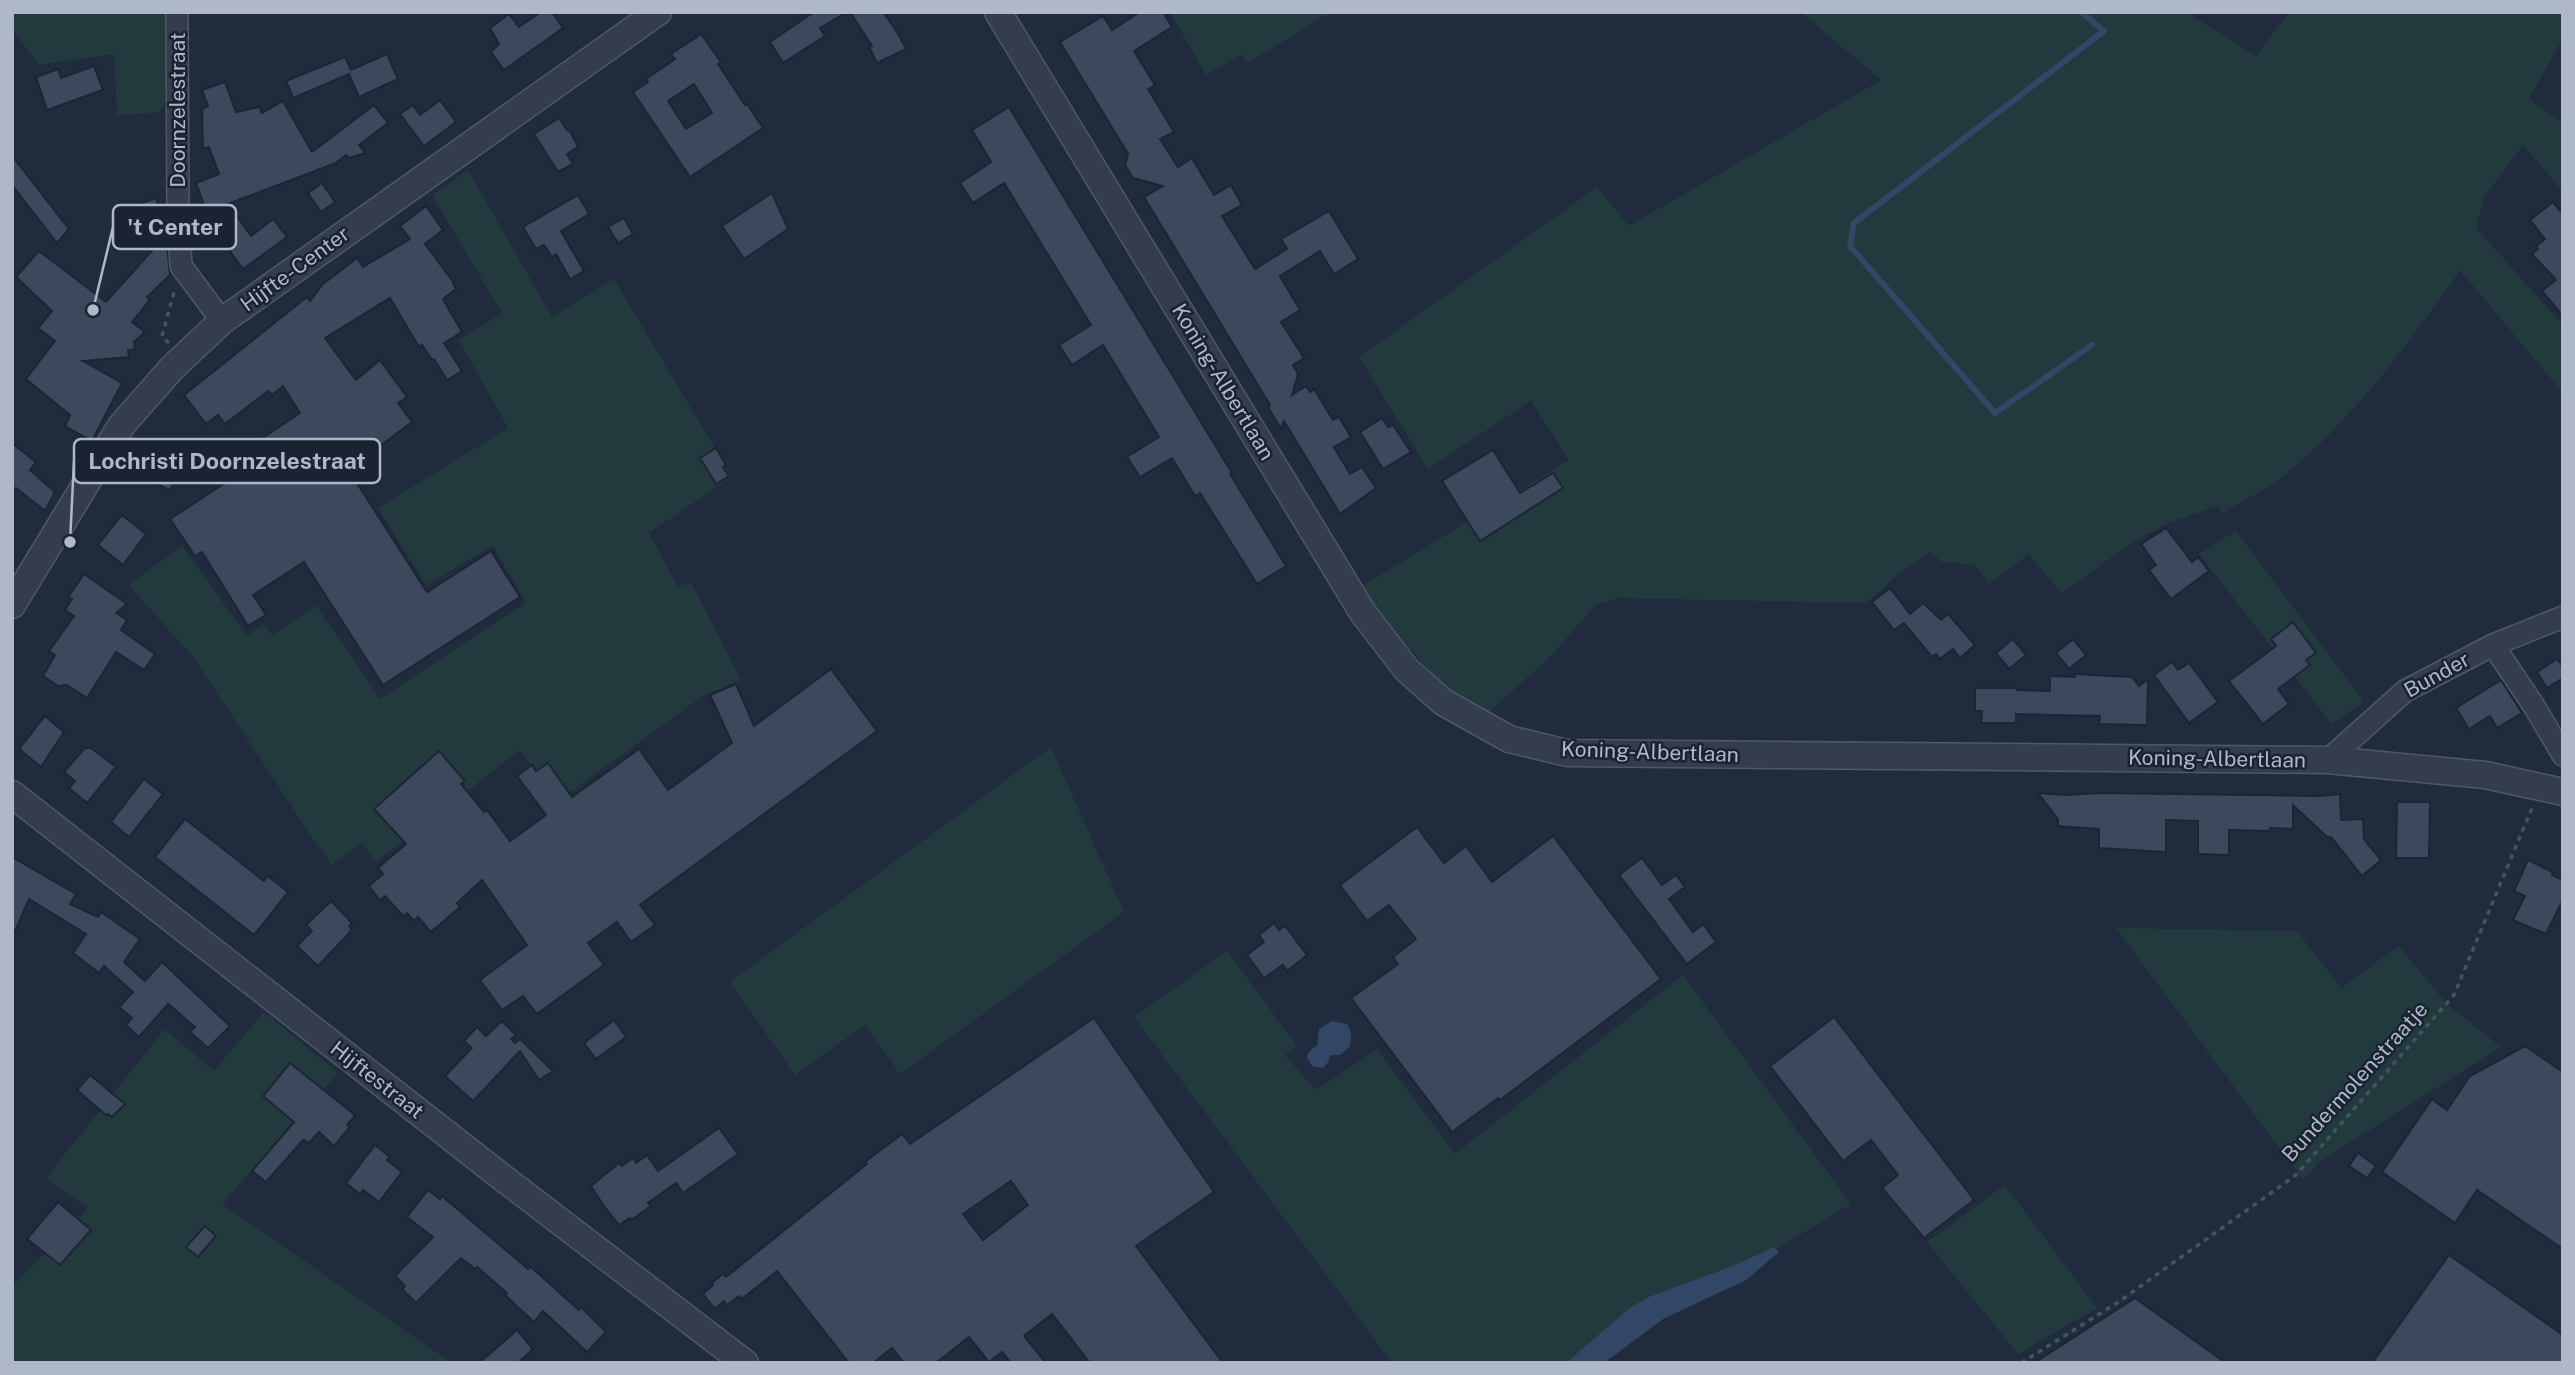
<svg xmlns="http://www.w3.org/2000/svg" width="2575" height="1375" font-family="'Public Sans',sans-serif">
	<rect width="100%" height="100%" fill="#202b3d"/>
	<!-- green -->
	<g fill="#223a3e">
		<polygon points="12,12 168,12 165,104 158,112 117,116 114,54 39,65 12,29"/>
		<polygon points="1170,12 1331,12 1248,63 1242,54 1206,75"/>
		<path d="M 1801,12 L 2186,12 L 2256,56 L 2289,12 L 2563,12 L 2563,38 L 2529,99 L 2563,123 L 2563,192 L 2523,145 L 2484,197 L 2476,228 L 2563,325 L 2563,393 L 2460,270 C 2411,340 2350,424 2282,477 C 2264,491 2242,501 2223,513 L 2217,506 L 2166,524 L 2133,542 L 2061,594 L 2029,554 L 1989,584 L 1975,565 L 1942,562 L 1930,552 L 1895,577 L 1866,603 L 1617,598 L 1596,605 L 1550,657 L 1487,714 L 1444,687 L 1386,622 L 1362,586 L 1569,460 L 1531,401 L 1428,469 L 1359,357 L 1597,187 L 1629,226 L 1881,80 Z"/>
		<polygon points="468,170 552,317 614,279 732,477 649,533 678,587 691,582 741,680 703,696 558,801 520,750 376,862 362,843 332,865 309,833 192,655 128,585 182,546 247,636 263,624 273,635 316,605 380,699 526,603 493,546 426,585 378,508 508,428 459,340 502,313 432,195"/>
		<polygon points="2236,531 2364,702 2332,724 2199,554"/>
		<polygon points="1051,747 1124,912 900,1074 865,1025 795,1075 730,982"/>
		<polygon points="2116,928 2297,931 2341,988 2399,946 2447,1004 2501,1047 2322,1160 2303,1180"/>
		<polygon points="1227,951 1297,1046 1285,1055 1316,1090 1377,1049 1455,1154 1683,975 1851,1204 1637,1333 1598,1363 1392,1363 1134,1017"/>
		<polygon points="264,1012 338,1073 222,1204 452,1363 12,1363 12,1287 88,1208 46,1178 165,1029 214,1071"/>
		<polygon points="2005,1185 2097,1308 2018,1354 1927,1242"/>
	</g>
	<!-- water -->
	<g fill="#324666">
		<polygon points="1332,1021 1347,1024 1351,1033 1350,1046 1340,1055 1330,1055 1328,1062 1323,1068 1312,1066 1307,1058 1308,1053 1317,1045 1319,1029"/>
		<polygon points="1774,1247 1779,1252 1746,1280 1663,1319 1604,1363 1566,1363 1631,1307 1649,1297 1735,1265"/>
	</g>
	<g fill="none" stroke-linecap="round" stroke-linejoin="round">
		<!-- stream -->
		<polyline stroke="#324666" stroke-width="6" points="2081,12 2104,31 1854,223 1850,246 1995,413 2092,345"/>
	</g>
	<!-- building -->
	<g fill="#3c495d" stroke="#1b2534" stroke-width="2" fill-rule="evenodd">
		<polygon points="541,12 552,12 563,28 504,70 491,52 499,44 490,28 509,14 519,27"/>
		<polygon points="814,12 847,12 820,28 825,36 783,63 770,42"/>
		<polygon points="850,12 883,12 897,32 906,49 877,63 869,47 872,46"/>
		<polygon points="1140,12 1163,12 1172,27 1134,51 1155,85 1148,89 1174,132 1160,139 1178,167 1192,158 1214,195 1231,185 1242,205 1222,216 1255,269 1287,249 1281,239 1329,211 1358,259 1334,274 1320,251 1280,276 1300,310 1281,322 1304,358 1293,365 1298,374 1292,395 1306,386 1310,392 1314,389 1333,420 1339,417 1351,437 1334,447 1350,474 1362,467 1376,488 1340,514 1284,421 1281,429 1268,407 1270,405 1144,197 1163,186 1133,178 1125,165 1128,154 1060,42 1103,16 1112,30"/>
		<path d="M 701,34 L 721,62 L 718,64 L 745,105 L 747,104 L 763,128 L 690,177 L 633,92 L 648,82 L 646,79 L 675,59 L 671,54 ZM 694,84 L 712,113 L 686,129 L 668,101 Z"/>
		<polygon points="387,54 398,79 359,97 349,74 293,98 286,81 345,57 351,70"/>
		<polygon points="94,66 103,90 47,110 36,77 58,69 61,78"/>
		<polygon points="225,82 236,112 259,107 262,113 283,101 312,152 374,105 388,123 359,145 365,153 349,158 346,155 336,163 228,204 251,236 273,219 287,237 243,269 212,227 196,183 219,174 209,147 203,149 202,109 208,106 202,90"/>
		<polygon points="440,100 456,122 424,146 400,114 413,105 420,115"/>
		<polygon points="1009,107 1232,473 1230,474 1286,566 1257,584 1200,493 1195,496 1172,458 1140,477 1127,457 1159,437 1103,345 1072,365 1059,345 1091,325 1004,183 973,203 960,183 991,162 972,130"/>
		<polygon points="559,118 567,130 570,131 578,147 567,154 573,164 558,172 534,134"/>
		<polygon points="12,156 69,229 57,243 12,185"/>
		<polygon points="322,183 335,202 321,212 308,193"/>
		<polygon points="772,193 788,229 744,259 722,226"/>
		<polygon points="578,195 589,214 561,231 584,271 570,279 556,254 552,257 544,245 536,249 523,227"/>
		<polygon points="156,198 161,213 144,218 139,204"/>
		<polygon points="2553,202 2563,214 2563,316 2542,291 2556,280 2532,254 2538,249 2536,246 2545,239 2530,220"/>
		<polygon points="426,206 443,230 425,244 454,283 453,284 456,289 443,299 462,332 444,343 462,371 447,380 434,359 432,360 422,345 419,347 390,298 325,338 356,380 380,360 407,397 398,403 412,422 368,455 371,460 351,474 427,592 491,551 520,597 383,685 304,562 253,595 266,615 248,626 202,552 195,556 170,519 263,458 259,453 267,448 261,439 300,413 283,386 272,395 268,391 225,424 218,415 206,424 184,395 307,297 310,301 323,284 357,258 363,267 410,239 400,226"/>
		<polygon points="624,218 633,234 618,243 608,227"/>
		<polygon points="166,235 170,275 147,297 150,300 132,322 145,332 134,342 135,349 128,350 129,357 83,361 122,383 92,441 65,426 70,415 26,379 55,341 38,328 52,311 16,277 39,251 106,302"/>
		<polygon points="1382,418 1388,427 1393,425 1411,452 1383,469 1360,432"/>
		<polygon points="12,443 36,462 30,470 55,492 45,511 16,488 12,493"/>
		<polygon points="716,448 726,465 723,467 729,476 716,484 700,458"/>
		<polygon points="1493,450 1520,493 1553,473 1563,488 1480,541 1442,481"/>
		<polygon points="131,452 180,473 170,490 120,469"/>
		<polygon points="122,515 146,534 123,565 98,545"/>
		<polygon points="2166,528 2192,562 2198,557 2209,571 2171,599 2149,570 2156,565 2141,544"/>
		<polygon points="84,574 127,604 116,613 127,620 121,630 155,654 144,670 116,652 87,698 67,685 58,686 43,676 55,655 49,651 74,616 65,610 72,599 68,597"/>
		<polygon points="1890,588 1910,614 1923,603 1941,620 1948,614 1975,645 1960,658 1953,649 1940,659 1936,654 1932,657 1904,623 1894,630 1872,602"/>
		<polygon points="2293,622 2316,653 2306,660 2310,665 2278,689 2289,704 2263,724 2229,681 2276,646 2271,639"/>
		<polygon points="2013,639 2026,655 2009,669 1996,653"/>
		<polygon points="2073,639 2086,655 2069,669 2056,653"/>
		<polygon points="2557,659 2563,667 2563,678 2547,688 2537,672"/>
		<polygon points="2172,662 2178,670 2189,663 2218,702 2189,723 2154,675"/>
		<polygon points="831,669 877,731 640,905 655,925 631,942 617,922 588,943 604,965 537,1014 523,996 502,1010 480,980 527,945 482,880 457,903 460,907 431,932 418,917 414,921 407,913 403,916 385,896 380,900 369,886 383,874 378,868 406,844 374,809 439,751 465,781 461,784 484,812 487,810 510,841 546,815 517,776 532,765 536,771 548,763 572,797 639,749 668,790 732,743 710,695 736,684 754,726"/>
		<polygon points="2073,674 2132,677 2139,686 2148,679 2147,725 2099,724 2100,716 2016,714 2016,723 1981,723 1982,711 1975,711 1975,688 2017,688 2017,690 2050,691 2050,676 2075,677"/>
		<polygon points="2501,680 2522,713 2497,728 2490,716 2469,729 2456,708"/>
		<polygon points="45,716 64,732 41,767 19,749"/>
		<polygon points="85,748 91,748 116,767 87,803 69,788 75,781 64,772"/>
		<polygon points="144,779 163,794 129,837 111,822"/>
		<polygon points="2038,793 2065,795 2099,793 2319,796 2340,794 2341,820 2363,819 2364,839 2381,860 2362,876 2331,837 2327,837 2293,805 2293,829 2270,828 2270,831 2229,830 2229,855 2198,854 2198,821 2166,820 2166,852 2099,848 2099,829 2058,826 2058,819"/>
		<polygon points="2397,802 2430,802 2429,858 2396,858"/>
		<polygon points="185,819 264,881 268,876 288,892 254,935 155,857"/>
		<polygon points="1417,827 1444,863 1466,846 1492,882 1553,836 1661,979 1500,1100 1498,1098 1452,1132 1351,998 1398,964 1393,957 1416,939 1389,905 1367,921 1340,885"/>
		<polygon points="12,857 76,894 70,904 98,917 101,912 140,939 124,962 145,981 162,962 230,1026 208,1048 190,1032 195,1027 168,1004 139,1037 126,1025 132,1018 119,1007 133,992 104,966 99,973 73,953 86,934 29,899 12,938"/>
		<polygon points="1642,858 1662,885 1676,875 1685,887 1669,899 1693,932 1703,924 1716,942 1687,964 1619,875"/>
		<polygon points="2528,860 2554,873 2552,875 2563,880 2563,900 2546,934 2513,920 2525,896 2514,891"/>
		<polygon points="331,901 352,923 349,926 352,930 318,966 297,946 312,931 306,925"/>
		<polygon points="1274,923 1279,930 1285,926 1307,955 1287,971 1283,965 1264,978 1247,955 1264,942 1259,935"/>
		<polygon points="1834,1017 1974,1200 1924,1238 1882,1188 1898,1175 1871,1140 1843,1161 1770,1066"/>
		<path d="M 1094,1018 L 1214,1192 L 1136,1246 L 1223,1363 L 1090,1363 L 1052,1314 L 1024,1336 L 1046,1363 L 1011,1363 L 1002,1352 L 989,1362 L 969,1337 L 936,1363 L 904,1363 L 892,1348 L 873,1363 L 849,1363 L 777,1271 L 742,1299 L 739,1296 L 727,1305 L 724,1301 L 715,1309 L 703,1294 L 713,1285 L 712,1283 L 723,1274 L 726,1277 L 867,1164 L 865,1162 L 902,1134 L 910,1144 ZM 1011,1181 L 1028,1205 L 983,1240 L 963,1214 Z"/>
		<polygon points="614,1020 626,1037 596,1059 584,1043"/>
		<polygon points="502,1021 516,1035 511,1039 515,1043 520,1039 553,1071 539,1080 520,1051 473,1101 445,1076 472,1048 464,1041 477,1027 486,1036"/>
		<polygon points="2525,1046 2563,1072 2563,1249 2477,1190 2455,1223 2382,1172 2432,1099 2447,1110 2470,1076"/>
		<polygon points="290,1063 355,1115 347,1125 350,1127 334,1146 319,1132 309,1143 303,1140 266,1182 252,1171 294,1122 263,1096"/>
		<polygon points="90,1075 125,1104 112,1117 108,1114 107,1116 77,1090"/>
		<polygon points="719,1128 738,1154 683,1193 676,1183 648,1203 651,1206 631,1220 630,1218 619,1225 604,1206 591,1186 619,1163 622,1166 633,1158 636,1163 647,1155 658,1171"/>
		<polygon points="375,1145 390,1157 387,1160 402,1172 379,1202 363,1190 360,1194 346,1183"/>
		<polygon points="2358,1153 2376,1166 2367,1178 2349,1166"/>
		<polygon points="428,1190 440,1199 442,1196 528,1269 531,1267 579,1310 581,1307 606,1332 587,1352 543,1311 534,1322 505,1295 507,1293 477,1267 475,1269 461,1258 416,1303 402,1289 405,1286 395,1276 433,1237 407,1217"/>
		<polygon points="58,1202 91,1230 60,1265 27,1239"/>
		<polygon points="205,1226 216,1236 198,1257 186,1247"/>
		<polygon points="2449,1255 2563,1335 2563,1363 2372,1363"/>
		<polygon points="2135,1298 2226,1363 2034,1363"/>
		<polygon points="517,1330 533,1349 518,1363 479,1363"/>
	</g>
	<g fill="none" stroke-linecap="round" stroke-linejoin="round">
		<!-- minor casing -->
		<g stroke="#4f5868" stroke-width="24">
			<g id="minor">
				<polyline points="177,12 178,215 181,266 222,321"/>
				<polyline points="2493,645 2534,706 2563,755"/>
				<polyline points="2328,760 2405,691 2493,645 2563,617"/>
			</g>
		</g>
		<!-- tertiary casing -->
		<g stroke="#4f5868" stroke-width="29">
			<g id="tertiary">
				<polyline points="998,12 1363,613 1407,670 1443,702 1509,739 1567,753 2328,760 2485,775 2563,792"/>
				<polyline points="12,605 121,426 172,368 222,321 658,12"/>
				<polyline points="12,794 503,1178 745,1363"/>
			</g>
		</g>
		<!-- path -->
		<g stroke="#40575b" stroke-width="3.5" stroke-dasharray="5 5" stroke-linecap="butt">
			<polyline points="169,343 162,336 174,292"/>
			<polyline points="2021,1363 2117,1303 2296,1175 2454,995 2532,808"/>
		</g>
		<!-- minor -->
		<use href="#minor" stroke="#343d4d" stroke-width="21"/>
		<!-- tertiary -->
		<use href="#tertiary" stroke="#343d4d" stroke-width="26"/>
	</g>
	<g text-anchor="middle" stroke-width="5" stroke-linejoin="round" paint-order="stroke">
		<!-- street labels -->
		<g font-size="21" fill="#afb8c9" stroke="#192332">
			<text transform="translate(178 110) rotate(-90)" y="7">Doornzelestraat</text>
			<text transform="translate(295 269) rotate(-36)" y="7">Hijfte-Center</text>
			<text transform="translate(1223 382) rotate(59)" y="7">Koning-Albertlaan</text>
			<text transform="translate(2437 675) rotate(-29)" y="7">Bunder</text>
			<text transform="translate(1650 752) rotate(2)" y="7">Koning-Albertlaan</text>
			<text transform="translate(2217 759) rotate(1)" y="7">Koning-Albertlaan</text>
			<text transform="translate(377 1080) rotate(38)" y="7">Hijftestraat</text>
			<text transform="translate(2355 1082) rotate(-48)" y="7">Bundermolenstraatje</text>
		</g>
	</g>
	<!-- callouts -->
	<path fill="none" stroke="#afb8c9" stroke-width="2.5" d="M93 310L113 227M70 542L74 461"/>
	<g fill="#afb8c9" stroke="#192332" stroke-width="2.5">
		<circle cx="93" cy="310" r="7"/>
		<circle cx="70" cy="542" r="7"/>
	</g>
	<g fill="#192332" stroke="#afb8c9" stroke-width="2.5">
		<rect x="113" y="205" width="123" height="44" rx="7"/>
		<rect x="74" y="439" width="306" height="44" rx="7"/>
	</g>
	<g font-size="23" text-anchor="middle" font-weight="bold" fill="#afb8c9">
		<text x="175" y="235">'t Center</text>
		<text x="227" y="469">Lochristi Doornzelestraat</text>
	</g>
	<!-- border -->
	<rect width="2575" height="1375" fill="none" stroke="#afb8c9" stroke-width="28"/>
</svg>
